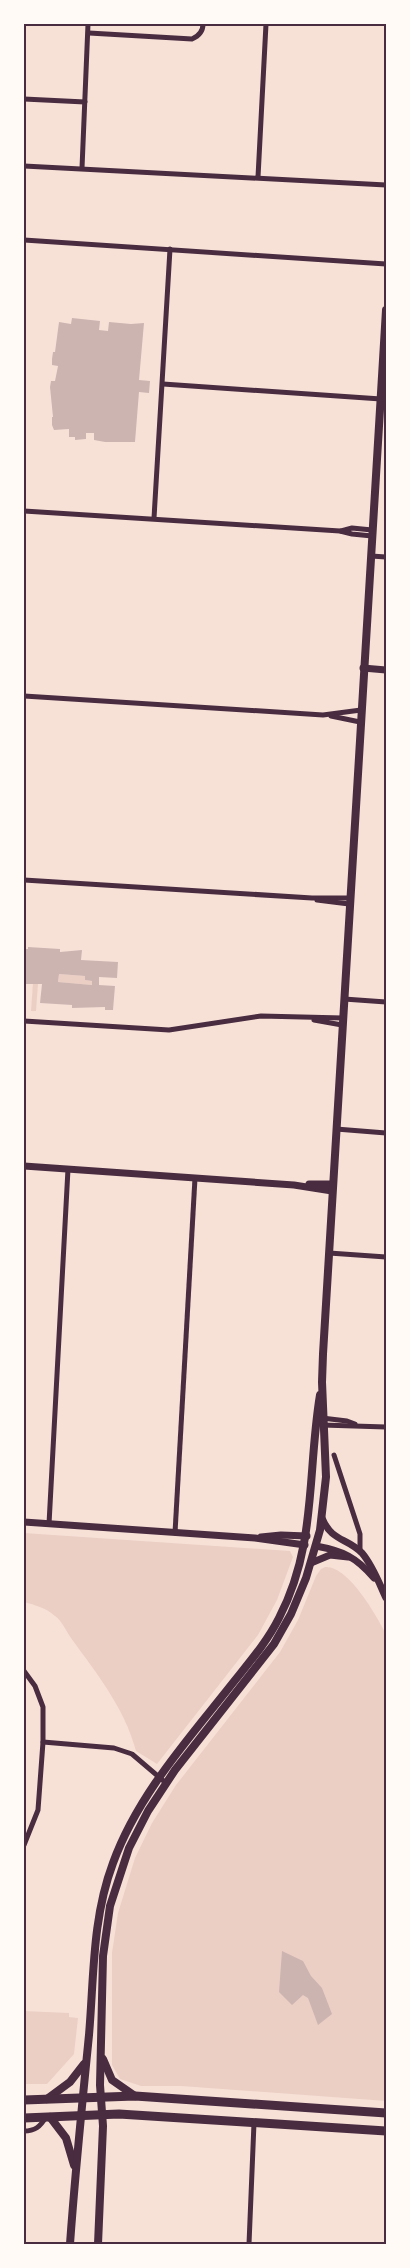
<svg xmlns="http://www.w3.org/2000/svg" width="410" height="2268" font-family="'Open Sans',sans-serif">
	<rect width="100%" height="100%" fill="#f7e1d7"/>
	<!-- green -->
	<g fill="#ebcfc5">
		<polygon points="59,974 85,976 85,980 92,981 92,985 58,982"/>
		<polygon points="33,983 38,984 36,1011 31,1011"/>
		<path d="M 24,1533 L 290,1551 L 293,1557 L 277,1600 L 258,1635 L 157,1764 L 136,1751 C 124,1707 97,1674 71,1638 C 66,1631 62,1621 55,1616 C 46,1608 35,1605 24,1602 Z"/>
		<path d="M 325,1567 C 348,1565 377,1616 386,1634 L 386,2101 L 181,2086 L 141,2086 L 120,2079 L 112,2065 L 112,1953 L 118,1913 L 135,1858 L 152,1823 L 176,1785 L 280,1652 L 298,1620 L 316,1576 L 321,1569 Z"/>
		<polygon points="24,2011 69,2013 69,2017 78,2018 74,2054 47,2084 24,2084"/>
	</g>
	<!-- building -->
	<g fill="#ccb4b1" fill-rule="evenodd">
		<polygon points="72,318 100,321 99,330 108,331 109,322 131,324 144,323 139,380 150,381 149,393 139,392 135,442 105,442 94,440 94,433 86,433 86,439 75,440 75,437 69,437 69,429 54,430 52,425 52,417 53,417 50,387 51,381 55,381 58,366 52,365 52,359 53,352 55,352 59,322 71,324"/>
		<path d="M 28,947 L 60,949 L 60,952 L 82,950 L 81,960 L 118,962 L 117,978 L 99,977 L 99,985 L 115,986 L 113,1010 L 105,1010 L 105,1007 L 72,1008 L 72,1005 L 40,1003 L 42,984 L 26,984 L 24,990 L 24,949 L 28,949 ZM 59,974 L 85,976 L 85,980 L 92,981 L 92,985 L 58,982 Z"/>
		<polygon points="282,1951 303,1961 311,1976 322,1988 332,2014 318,2025 308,1998 303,1995 292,2005 279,1992"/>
	</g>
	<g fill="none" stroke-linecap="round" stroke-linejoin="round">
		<!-- minor -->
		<g stroke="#4a2c40" stroke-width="5">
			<path d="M 89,33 L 192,39 C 199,36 203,31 203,24"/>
			<polyline points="24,99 85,102"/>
			<polyline points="24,166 386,185"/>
			<polyline points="82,168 88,24"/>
			<polyline points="258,177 266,24"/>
			<polyline points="24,240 386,264"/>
			<polyline points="163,384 381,399"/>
			<polyline points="24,511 340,531 352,534 372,536"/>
			<polyline points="154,518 170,249"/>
			<polyline points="341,531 352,528 372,530"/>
			<polyline points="371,556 386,557"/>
			<polyline points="24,696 323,715 361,710"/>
			<polyline points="331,716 360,722"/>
			<polyline points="24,880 312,898 349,898"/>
			<polyline points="317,900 349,904"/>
			<polyline points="344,999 386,1002"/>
			<polyline points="314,1020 342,1025"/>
			<polyline points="24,1021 169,1030 261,1016 343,1018"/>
			<polyline points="336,1129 386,1133"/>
			<polyline points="329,1253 386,1257"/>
			<polyline points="322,1418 347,1421 355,1424"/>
			<polyline points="322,1425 386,1427"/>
			<polyline points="334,1455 360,1534 360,1552"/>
			<polyline points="49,1524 68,1169"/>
			<polyline points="175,1533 195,1178"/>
			<polyline points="24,1671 35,1686 43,1707 43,1742 38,1810 24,1845"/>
			<polyline points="43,1742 114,1748 132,1754 166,1783"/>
			<path d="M 24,2131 C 35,2131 40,2127 46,2117"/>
			<polyline points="249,2244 254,2123"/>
		</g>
		<!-- tertiary -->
		<g stroke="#4a2c40" stroke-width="7">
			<polyline points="363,668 386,670"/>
			<polyline points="24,1166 294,1185 332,1191"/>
			<polyline points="309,1184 333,1184"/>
			<path d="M 322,1518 C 332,1542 346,1537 362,1553 C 373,1566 379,1583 386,1598"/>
			<polyline points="24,1522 255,1538 305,1545"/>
			<polyline points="261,1537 281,1535 307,1536"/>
			<path d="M 316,1546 C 343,1551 356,1557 374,1578"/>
			<polyline points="311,1563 330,1555 348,1557"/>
		</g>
		<!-- secondary -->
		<g stroke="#4a2c40" stroke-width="8">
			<polyline points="103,2059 112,2080 135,2096"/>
			<polyline points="47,2099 70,2082 84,2064"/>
			<polyline points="50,2117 66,2138 74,2165"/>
			<path d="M 70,2244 C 75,2174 82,2105 89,2035 C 94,1977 92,1919 113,1863 C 137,1797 185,1743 228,1689 C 246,1666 266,1644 279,1618 C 317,1545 307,1473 320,1395"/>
			<polyline points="98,2244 103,2126 100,2085 103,1956 110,1906 129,1848 148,1811 175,1770 274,1644 291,1614 306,1578 320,1530 326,1477 322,1382 323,1354 386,310"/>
		</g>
		<!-- trunk -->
		<g stroke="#4a2c40" stroke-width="9">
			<polyline points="24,2100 135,2096 386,2113"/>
			<polyline points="24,2118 119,2114 386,2131"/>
		</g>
	</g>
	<!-- border -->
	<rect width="410" height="2268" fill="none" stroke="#fffaf5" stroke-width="50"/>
	<rect x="25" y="25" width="360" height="2218" fill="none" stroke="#4a2c40" stroke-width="2"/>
</svg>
